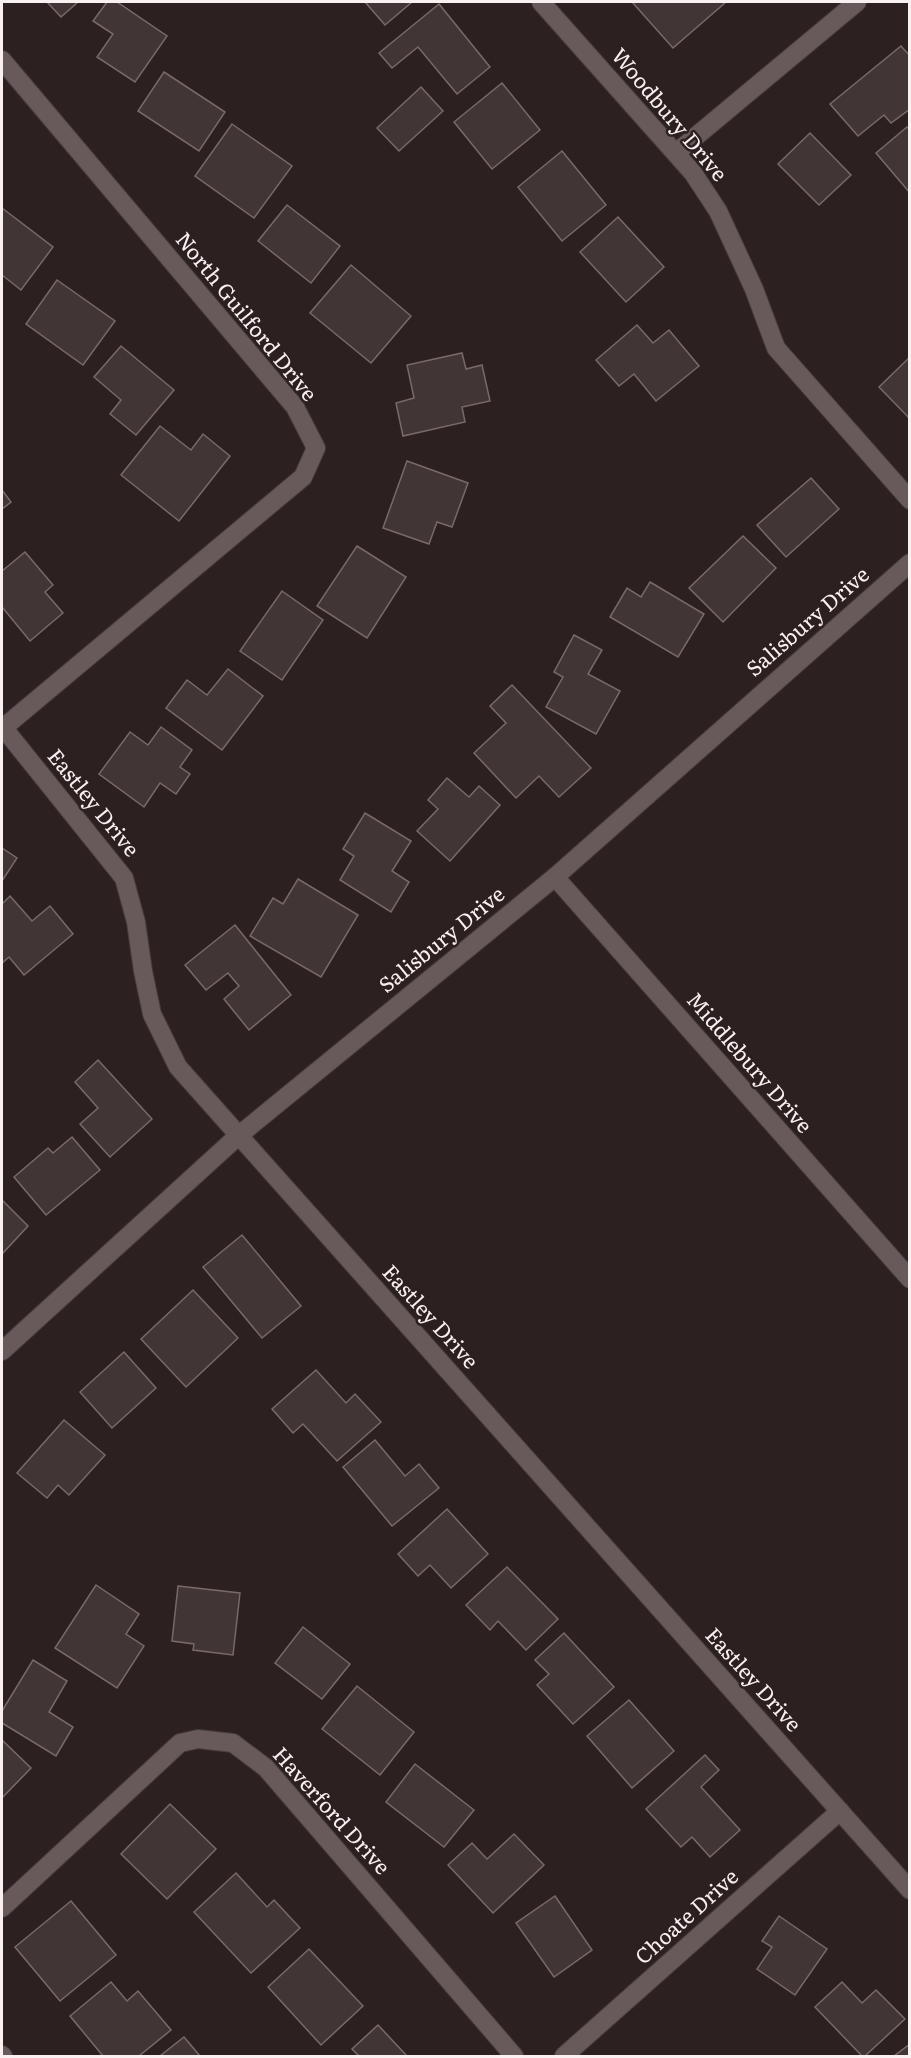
<svg xmlns="http://www.w3.org/2000/svg" width="911" height="2058" font-family="Literata,serif">
	<rect width="100%" height="100%" fill="#2c2020"/>
	<!-- building -->
	<g fill="#423536" stroke="#796a6a" stroke-width="1.5">
		<polygon points="47,2 78,2 61,17"/>
		<polygon points="107,2 117,2 167,36 135,82 97,57 113,34 93,21"/>
		<polygon points="365,2 412,2 385,25"/>
		<polygon points="632,2 726,2 673,48"/>
		<polygon points="439,4 490,67 457,94 418,47 392,68 379,53"/>
		<polygon points="901,46 910,56 910,109 891,123 884,115 858,136 830,104"/>
		<polygon points="164,72 225,112 199,151 138,111"/>
		<polygon points="502,83 540,130 492,169 454,122"/>
		<polygon points="421,87 443,111 399,151 377,128"/>
		<polygon points="232,124 292,166 254,218 195,176"/>
		<polygon points="907,127 910,130 910,193 876,153"/>
		<polygon points="810,133 851,175 819,205 778,164"/>
		<polygon points="562,151 606,205 562,241 518,187"/>
		<polygon points="287,205 340,246 311,283 258,241"/>
		<polygon points="2,208 53,247 21,290 2,275"/>
		<polygon points="618,217 664,267 626,302 580,252"/>
		<polygon points="351,265 411,316 371,363 310,313"/>
		<polygon points="57,280 115,321 83,365 26,324"/>
		<polygon points="637,325 653,343 669,330 699,366 656,401 634,374 619,386 596,360"/>
		<polygon points="121,346 174,390 136,435 110,414 121,400 94,377"/>
		<polygon points="462,353 466,369 482,365 490,401 462,407 465,422 403,436 396,403 414,398 407,365"/>
		<polygon points="910,357 910,419 879,387"/>
		<polygon points="160,426 191,450 203,434 230,456 179,521 121,475"/>
		<polygon points="407,461 468,483 452,527 437,522 429,544 383,528"/>
		<polygon points="811,478 839,509 786,557 757,525"/>
		<polygon points="2,490 11,502 2,509"/>
		<polygon points="743,536 776,568 723,622 689,588"/>
		<polygon points="357,546 406,577 367,638 317,606"/>
		<polygon points="25,552 53,585 45,592 63,613 30,641 2,607 2,571"/>
		<polygon points="650,582 704,614 678,657 610,617 627,588 641,597"/>
		<polygon points="282,591 323,620 282,680 240,651"/>
		<polygon points="574,635 602,650 588,674 620,691 596,734 546,707 563,677 554,672"/>
		<polygon points="228,669 263,696 222,750 166,708 187,680 207,695"/>
		<polygon points="512,685 591,768 559,797 539,776 516,798 474,753 506,723 490,706"/>
		<polygon points="161,727 192,750 180,767 190,774 176,794 160,783 144,807 99,774 130,732 148,745"/>
		<polygon points="447,778 469,797 479,786 500,805 450,861 417,831 438,809 428,800"/>
		<polygon points="365,813 411,841 392,871 409,882 391,912 340,880 354,856 343,849"/>
		<polygon points="2,848 17,858 2,881"/>
		<polygon points="298,879 358,915 321,977 250,936 273,898 283,904"/>
		<polygon points="10,896 32,921 50,906 73,934 24,975 9,957 2,963 2,904"/>
		<polygon points="235,925 291,995 249,1030 224,999 239,986 228,973 206,990 185,965"/>
		<polygon points="98,1060 152,1119 110,1157 80,1124 98,1108 75,1082"/>
		<polygon points="72,1137 100,1170 46,1215 14,1177 48,1148 53,1153"/>
		<polygon points="2,1200 28,1226 2,1254"/>
		<polygon points="242,1235 301,1306 262,1338 203,1267"/>
		<polygon points="193,1290 238,1338 186,1387 141,1339"/>
		<polygon points="124,1352 156,1388 112,1428 80,1392"/>
		<polygon points="316,1370 346,1403 355,1394 381,1422 337,1461 303,1424 293,1433 272,1409"/>
		<polygon points="64,1420 105,1455 69,1495 58,1485 47,1498 17,1473"/>
		<polygon points="375,1440 405,1476 419,1464 439,1488 392,1526 343,1467"/>
		<polygon points="447,1509 488,1554 451,1588 430,1565 418,1576 398,1554"/>
		<polygon points="507,1567 558,1619 526,1650 498,1621 490,1630 466,1605"/>
		<polygon points="96,1585 139,1614 126,1634 144,1646 117,1688 55,1648"/>
		<polygon points="178,1586 240,1593 233,1655 193,1650 194,1644 172,1641"/>
		<polygon points="303,1627 350,1664 322,1699 275,1663"/>
		<polygon points="564,1633 614,1687 573,1724 537,1685 549,1674 535,1660"/>
		<polygon points="33,1660 67,1681 49,1712 73,1727 56,1756 2,1723 2,1711"/>
		<polygon points="357,1686 414,1732 380,1775 322,1729"/>
		<polygon points="629,1700 674,1751 632,1788 587,1736"/>
		<polygon points="2,1740 31,1768 2,1798"/>
		<polygon points="705,1755 719,1770 701,1787 740,1830 710,1857 692,1837 681,1847 646,1809"/>
		<polygon points="415,1764 474,1810 444,1847 386,1802"/>
		<polygon points="170,1804 216,1849 167,1899 121,1854"/>
		<polygon points="514,1834 544,1865 493,1913 448,1865 472,1843 487,1859"/>
		<polygon points="236,1873 267,1907 274,1900 300,1928 251,1973 194,1912"/>
		<polygon points="555,1896 592,1950 554,1977 516,1923"/>
		<polygon points="71,1901 116,1955 60,2001 15,1947"/>
		<polygon points="779,1916 827,1949 795,1995 757,1969 772,1947 762,1941"/>
		<polygon points="309,1949 363,2006 321,2045 268,1987"/>
		<polygon points="111,1982 127,2001 138,1991 171,2030 139,2056 103,2056 70,2016"/>
		<polygon points="842,1982 862,2003 876,1990 905,2019 865,2056 862,2056 815,2007"/>
		<polygon points="378,2025 407,2056 359,2056 352,2049"/>
		<polygon points="184,2037 200,2056 160,2056"/>
		<polygon points="910,2044 910,2056 894,2056"/>
	</g>
	<g fill="none" stroke-linecap="round" stroke-linejoin="round">
		<!-- street casing -->
		<g stroke="#463c3d" stroke-width="20">
			<g id="street">
				<polyline points="541,2 693,173 718,211 754,289 776,348 910,500"/>
				<polyline points="2,60 295,407 316,448 303,477 3,728"/>
				<polyline points="676,153 857,2"/>
				<polyline points="2,726 124,878 136,922 143,971 152,1014 178,1067 910,1890"/>
				<polyline points="555,877 910,1279"/>
				<polyline points="2,1351 238,1136 555,877 910,563"/>
				<polyline points="2,1908 180,1743 198,1739 233,1743 266,1768 514,2056"/>
				<polyline points="2,2055 3,2056"/>
				<polyline points="564,2056 840,1811"/>
			</g>
		</g>
		<!-- street -->
		<use href="#street" stroke="#68595a" stroke-width="18"/>
	</g>
	<g text-anchor="middle" stroke-width="5" stroke-linejoin="round" paint-order="stroke">
		<!-- street labels -->
		<g font-size="21" fill="#f9f0f1" stroke="#2c2020">
			<text transform="translate(669 115) rotate(50)" y="7">Woodbury Drive</text>
			<text transform="translate(246 317) rotate(51)" y="7">North Guilford Drive</text>
			<text transform="translate(808 622) rotate(-41)" y="7">Salisbury Drive</text>
			<text transform="translate(93 803) rotate(51)" y="7">Eastley Drive</text>
			<text transform="translate(442 940) rotate(-39)" y="7">Salisbury Drive</text>
			<text transform="translate(749 1063) rotate(49)" y="7">Middlebury Drive</text>
			<text transform="translate(430 1317) rotate(48)" y="7">Eastley Drive</text>
			<text transform="translate(753 1680) rotate(48)" y="7">Eastley Drive</text>
			<text transform="translate(331 1811) rotate(48)" y="7">Haverford Drive</text>
			<text transform="translate(687 1917) rotate(-42)" y="7">Choate Drive</text>
		</g>
	</g>
	<!-- border -->
	<rect width="911" height="2058" fill="none" stroke="#f9f0f1" stroke-width="6"/>
</svg>
